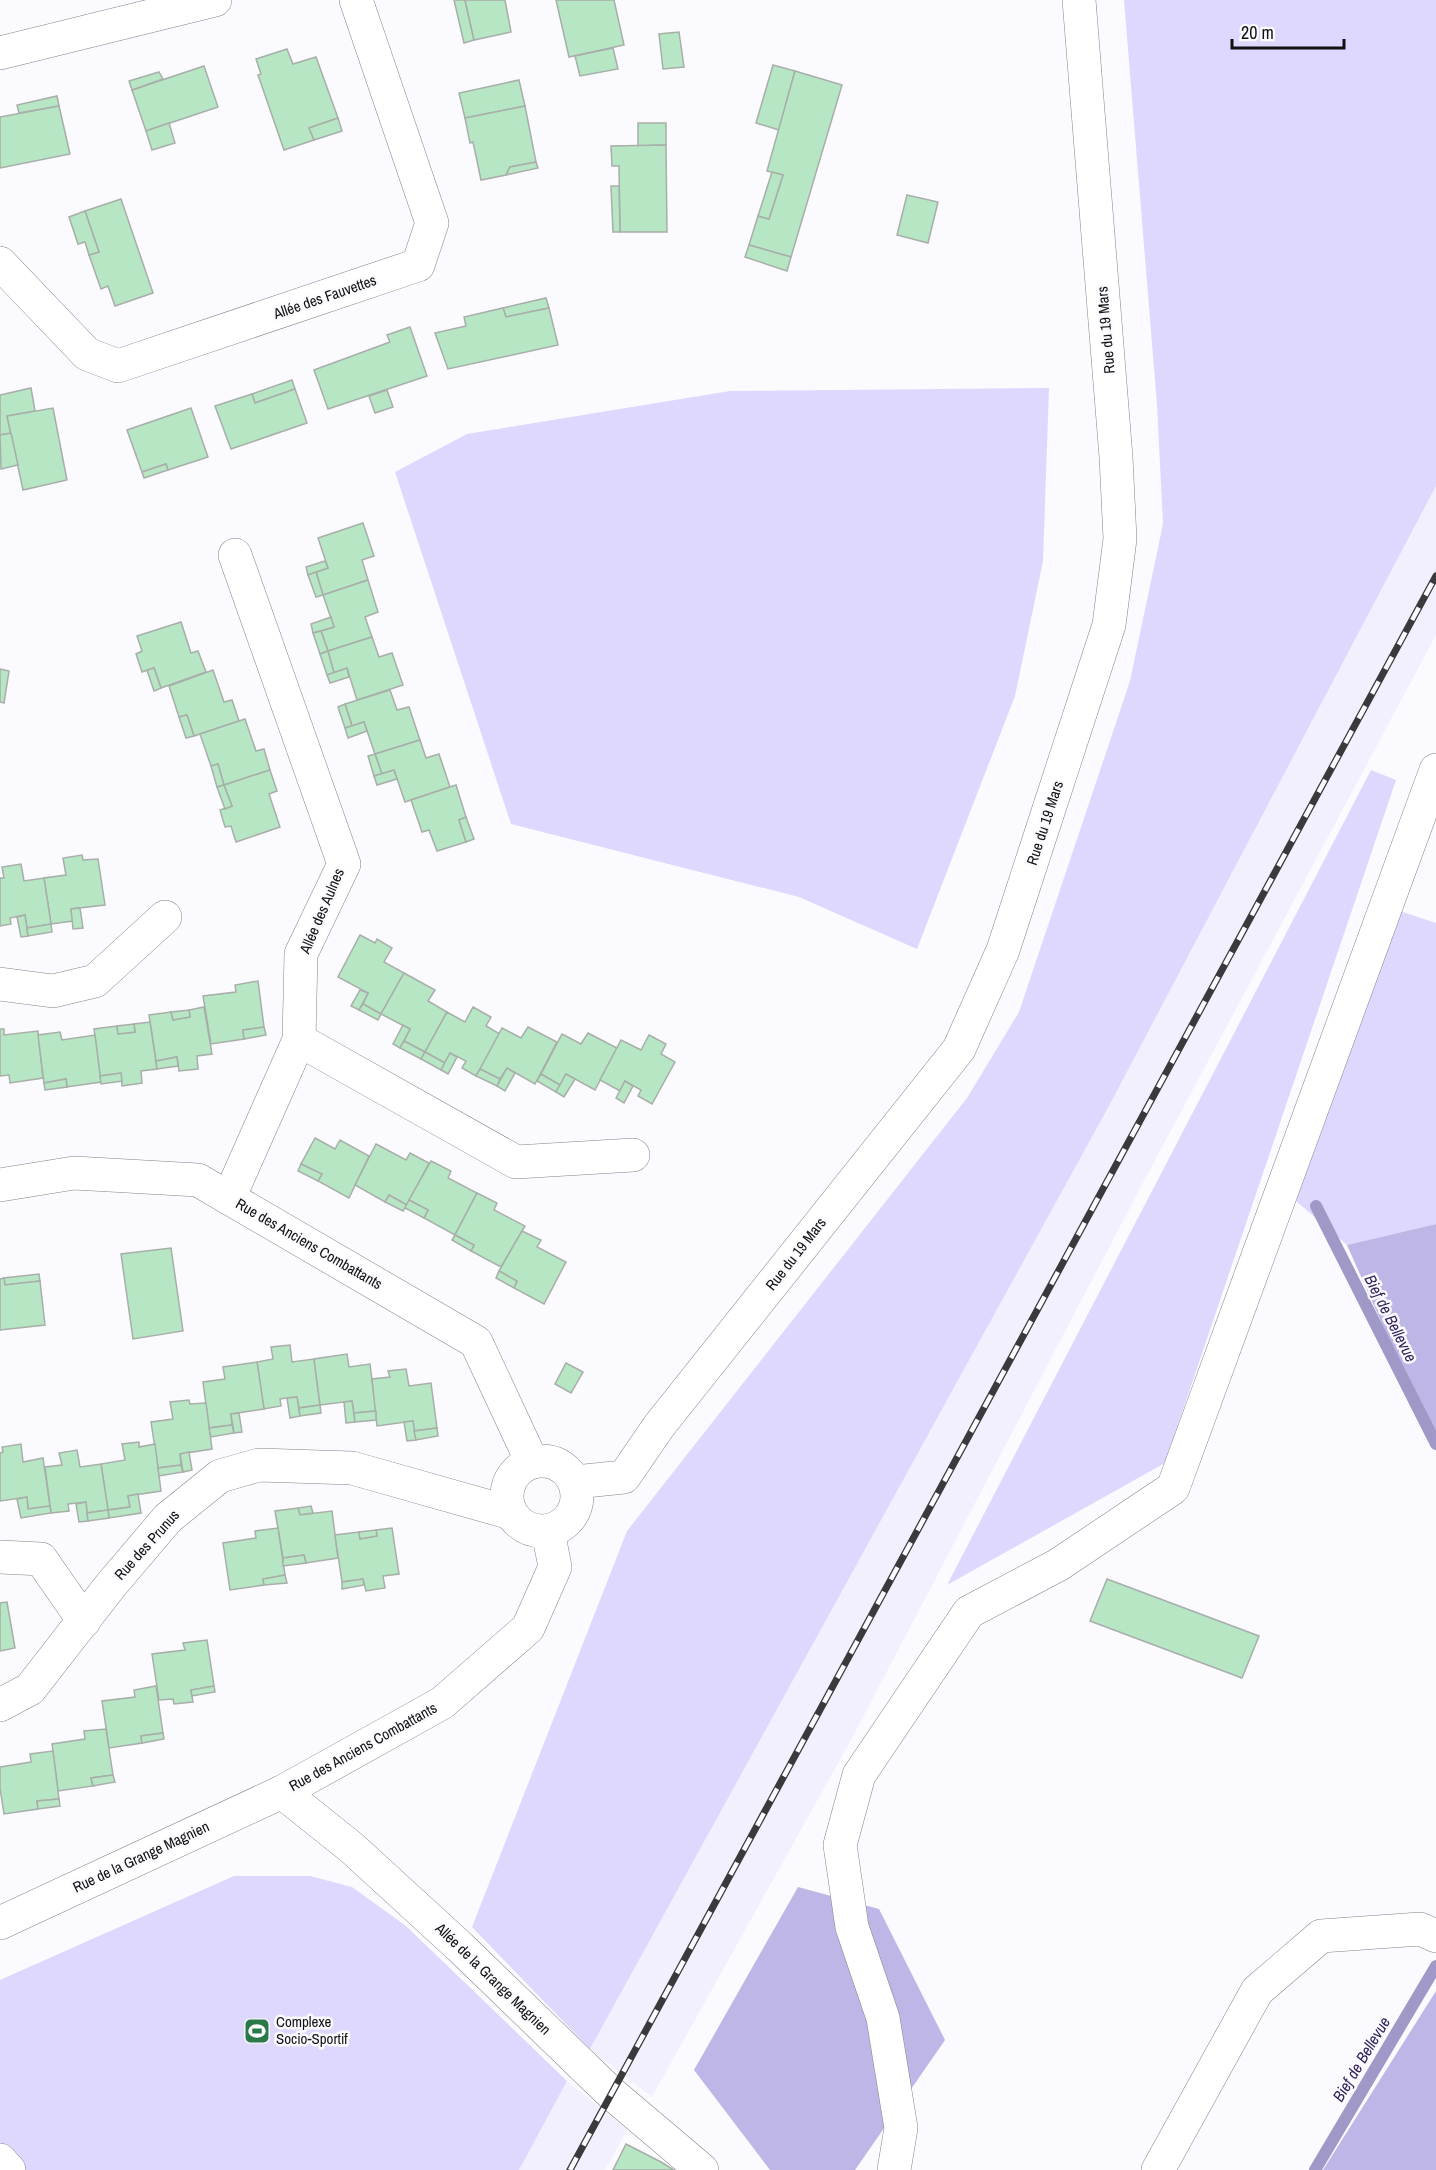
<svg xmlns="http://www.w3.org/2000/svg" width="1436" height="2170" font-family="'Archivo Narrow',sans-serif">
	<rect width="100%" height="100%" fill="#fbfafe"/>
	<!-- built -->
	<g fill="#f2f0fe">
		<polygon points="1436,486 1436,635 1137,1194 852,1738 652,2097 590,2049 1109,1106"/>
		<polygon points="567,2081 627,2130 605,2170 519,2170"/>
	</g>
	<!-- green -->
	<g fill="#ded8ff">
		<polygon points="1124,0 1436,0 1436,486 1109,1106 590,2049 472,1927 627,1531 967,1098 1019,1012 1130,681 1163,524 1157,405"/>
		<polygon points="1049,388 1043,561 1015,696 917,949 799,897 511,824 395,472 467,434 730,391"/>
		<polygon points="1371,770 1396,780 1165,1463 947,1585"/>
		<polygon points="1397,910 1436,923 1436,1224 1347,1245 1296,1201"/>
		<polygon points="234,1876 310,1876 352,1887 406,1926 567,2081 519,2170 0,2170 0,1980"/>
	</g>
	<!-- forest -->
	<g fill="#beb6e7">
		<polygon points="1436,1224 1436,1445 1347,1245"/>
		<polygon points="798,1887 879,1909 945,2040 855,2170 770,2170 694,2070"/>
		<polygon points="1436,1991 1436,2170 1323,2170"/>
	</g>
	<g fill="none" stroke-linecap="round" stroke-linejoin="round">
		<!-- stream -->
		<g stroke="#a098c7" stroke-width="12">
			<polyline points="1316,1206 1436,1444"/>
			<polyline points="1315,2170 1436,1966"/>
		</g>
	</g>
	<!-- building -->
	<g fill="#b6e6c3" stroke="#a8aea9" stroke-width="1.5">
		<polygon points="454,0 465,0 474,40 464,43"/>
		<polygon points="465,0 505,0 511,32 474,40"/>
		<polygon points="556,0 614,0 624,45 569,57"/>
		<polygon points="679,32 684,67 663,69 659,34"/>
		<polygon points="613,48 618,69 580,76 575,56"/>
		<polygon points="287,49 293,64 316,57 338,118 309,128 314,140 284,150 258,75 261,74 256,59"/>
		<polygon points="773,65 795,71 779,130 756,123"/>
		<polygon points="204,66 218,107 146,131 132,90"/>
		<polygon points="795,71 842,85 791,257 749,245 758,216 769,219 783,175 767,171"/>
		<polygon points="159,72 163,79 132,90 129,81"/>
		<polygon points="519,80 525,106 465,118 459,93"/>
		<polygon points="57,96 59,106 19,113 17,105"/>
		<polygon points="59,106 70,154 0,168 0,117"/>
		<polygon points="525,106 536,162 510,167 506,175 481,180 473,142 470,143 465,118"/>
		<polygon points="338,118 342,131 314,140 309,128"/>
		<polygon points="169,123 175,143 152,150 146,131"/>
		<polygon points="638,123 666,123 666,145 638,146"/>
		<polygon points="666,145 667,232 620,232 619,166 612,166 611,146"/>
		<polygon points="536,162 538,168 506,175 510,167"/>
		<polygon points="772,172 783,175 769,219 758,216"/>
		<polygon points="611,186 619,186 620,232 613,232"/>
		<polygon points="907,195 938,202 928,243 897,235"/>
		<polygon points="121,199 153,293 115,306 108,286 101,289 89,255 99,252 85,211"/>
		<polygon points="85,211 99,252 89,255 85,242 78,244 69,217"/>
		<polygon points="749,245 791,257 787,271 745,257"/>
		<polygon points="546,298 549,308 506,317 503,308"/>
		<polygon points="503,308 506,317 549,308 558,345 448,369 435,333 466,326 464,317"/>
		<polygon points="410,327 427,376 328,409 314,370 390,342 387,335"/>
		<polygon points="292,380 295,389 255,403 252,394"/>
		<polygon points="31,388 35,411 7,416 11,433 0,435 0,395"/>
		<polygon points="295,389 307,423 231,449 215,406 252,394 255,403"/>
		<polygon points="387,390 393,407 375,413 369,396"/>
		<polygon points="53,408 67,480 23,490 7,416"/>
		<polygon points="191,408 208,457 168,470 166,464 142,472 127,430"/>
		<polygon points="11,433 18,465 1,469 0,435"/>
		<polygon points="166,464 168,470 144,478 142,472"/>
		<polygon points="363,523 374,556 362,560 368,580 323,595 316,572 328,568 318,538"/>
		<polygon points="325,561 328,568 308,575 306,567"/>
		<polygon points="316,572 323,595 316,597 308,575"/>
		<polygon points="368,580 378,612 365,617 372,637 328,651 321,631 334,627 323,595"/>
		<polygon points="331,617 334,627 313,633 311,624"/>
		<polygon points="181,622 191,653 198,651 206,672 161,688 154,668 142,672 136,654 142,651 137,636"/>
		<polygon points="321,631 328,651 320,654 313,633"/>
		<polygon points="372,637 379,657 392,653 403,685 357,700 347,668 334,673 328,651"/>
		<polygon points="328,651 334,673 327,675 320,654"/>
		<polygon points="154,668 161,688 154,691 147,670"/>
		<polygon points="347,668 349,677 330,683 327,675"/>
		<polygon points="0,669 9,671 4,703 0,702"/>
		<polygon points="213,670 224,702 232,700 239,721 194,736 187,715 179,717 169,686"/>
		<polygon points="390,690 397,710 409,707 420,740 375,754 364,722 352,726 345,704"/>
		<polygon points="345,704 352,726 345,728 338,707"/>
		<polygon points="187,715 194,736 186,738 179,717"/>
		<polygon points="245,719 256,751 264,749 270,770 224,785 218,764 211,766 200,734"/>
		<polygon points="364,722 367,731 348,738 345,728"/>
		<polygon points="420,740 426,758 439,754 450,787 405,802 394,770 382,774 375,754"/>
		<polygon points="375,754 382,774 374,776 368,756"/>
		<polygon points="218,764 224,785 217,787 211,766"/>
		<polygon points="270,770 277,791 269,794 280,827 236,842 231,826 225,827 220,810 232,806 224,785"/>
		<polygon points="394,770 397,779 377,785 374,776"/>
		<polygon points="224,785 232,806 225,809 217,787"/>
		<polygon points="456,785 466,817 459,820 466,842 437,851 429,830 422,832 411,800"/>
		<polygon points="466,817 474,839 466,842 459,820"/>
		<polygon points="82,855 83,860 98,859 105,905 71,909 73,921 51,924 44,878 66,875 63,858"/>
		<polygon points="21,864 24,881 44,878 51,924 27,928 25,915 10,918 11,924 0,926 0,878 4,878 2,867"/>
		<polygon points="80,908 83,928 73,929 71,909"/>
		<polygon points="25,915 28,936 21,937 17,917"/>
		<polygon points="51,924 52,932 28,936 27,928"/>
		<polygon points="360,935 375,943 377,939 392,948 384,962 404,973 381,1014 363,1004 368,993 338,977"/>
		<polygon points="404,973 435,990 428,1001 447,1012 425,1052 404,1041 410,1029 381,1014"/>
		<polygon points="258,981 264,1027 243,1030 244,1039 211,1044 203,996 236,992 235,985"/>
		<polygon points="360,990 368,993 359,1010 351,1006"/>
		<polygon points="363,1004 381,1014 378,1020 359,1010"/>
		<polygon points="204,1007 212,1054 197,1056 198,1069 179,1071 177,1057 156,1061 149,1015 171,1012 173,1020 190,1017 189,1010"/>
		<polygon points="473,1007 491,1017 486,1026 500,1034 476,1076 462,1068 466,1061 450,1053 445,1063 425,1052 447,1012 465,1022"/>
		<polygon points="189,1010 190,1017 173,1020 171,1012"/>
		<polygon points="150,1022 157,1069 141,1071 142,1083 122,1086 121,1073 100,1076 94,1029 117,1026 118,1034 135,1032 134,1024"/>
		<polygon points="134,1024 135,1032 118,1034 117,1026"/>
		<polygon points="403,1025 410,1029 400,1048 393,1044"/>
		<polygon points="264,1027 266,1035 244,1039 243,1030"/>
		<polygon points="528,1027 557,1042 535,1084 507,1068 500,1079 480,1069 502,1028 521,1038"/>
		<polygon points="0,1029 4,1029 4,1035 38,1031 43,1078 10,1083 9,1075 0,1076"/>
		<polygon points="60,1032 62,1040 95,1035 101,1082 67,1087 66,1079 44,1083 38,1035"/>
		<polygon points="588,1033 617,1048 595,1090 566,1074 560,1085 541,1074 562,1034 581,1044"/>
		<polygon points="649,1035 666,1044 661,1054 675,1062 652,1104 638,1096 641,1090 625,1081 620,1091 600,1080 621,1040 641,1050"/>
		<polygon points="404,1041 425,1052 421,1059 400,1048"/>
		<polygon points="425,1052 445,1063 441,1070 421,1059"/>
		<polygon points="450,1053 457,1057 448,1074 441,1070"/>
		<polygon points="177,1057 178,1066 157,1069 156,1061"/>
		<polygon points="507,1068 515,1073 505,1091 497,1086"/>
		<polygon points="480,1069 500,1079 497,1086 476,1076"/>
		<polygon points="121,1073 122,1081 101,1084 100,1076"/>
		<polygon points="541,1074 560,1085 556,1092 537,1081"/>
		<polygon points="566,1074 575,1079 564,1097 556,1092"/>
		<polygon points="66,1079 67,1087 45,1090 44,1083"/>
		<polygon points="625,1081 633,1086 624,1103 616,1098"/>
		<polygon points="315,1138 335,1149 340,1140 369,1156 349,1198 318,1181 322,1174 301,1164"/>
		<polygon points="376,1144 406,1160 410,1153 429,1163 407,1205 389,1195 385,1202 355,1185"/>
		<polygon points="431,1161 451,1171 448,1178 477,1193 455,1235 424,1218 428,1210 409,1200"/>
		<polygon points="301,1164 322,1174 318,1181 298,1171"/>
		<polygon points="477,1193 497,1203 494,1210 525,1226 501,1267 471,1251 474,1245 455,1235"/>
		<polygon points="389,1195 407,1205 403,1211 385,1202"/>
		<polygon points="409,1200 428,1210 424,1218 405,1208"/>
		<polygon points="522,1231 541,1240 537,1247 566,1262 544,1304 514,1288 517,1281 499,1271"/>
		<polygon points="455,1235 474,1245 471,1251 452,1240"/>
		<polygon points="171,1248 183,1331 133,1339 121,1254"/>
		<polygon points="499,1271 517,1281 514,1288 496,1278"/>
		<polygon points="39,1274 40,1281 5,1285 4,1278"/>
		<polygon points="4,1278 5,1285 40,1281 45,1325 0,1330 0,1279"/>
		<polygon points="290,1345 292,1362 314,1359 320,1405 299,1408 297,1397 287,1398 280,1399 281,1406 264,1409 257,1362 273,1359 271,1347"/>
		<polygon points="347,1354 349,1367 370,1364 376,1411 354,1413 352,1401 320,1405 314,1359"/>
		<polygon points="257,1362 264,1409 231,1414 232,1425 209,1428 203,1382 225,1379 223,1367"/>
		<polygon points="566,1363 583,1372 571,1393 555,1384"/>
		<polygon points="406,1369 409,1386 431,1383 437,1428 414,1431 413,1421 377,1426 372,1379 390,1377 388,1371"/>
		<polygon points="297,1397 300,1416 290,1418 287,1398"/>
		<polygon points="189,1400 190,1404 206,1403 212,1449 180,1454 181,1465 158,1468 151,1422 173,1419 170,1402"/>
		<polygon points="352,1401 355,1422 346,1423 344,1402"/>
		<polygon points="320,1405 321,1413 300,1416 299,1408"/>
		<polygon points="376,1411 376,1420 355,1422 354,1413"/>
		<polygon points="239,1413 242,1432 234,1433 231,1414"/>
		<polygon points="413,1421 416,1440 407,1441 404,1422"/>
		<polygon points="232,1425 234,1433 211,1437 209,1428"/>
		<polygon points="437,1428 438,1436 416,1440 414,1431"/>
		<polygon points="139,1442 139,1447 155,1444 161,1491 128,1496 130,1507 108,1510 101,1464 125,1460 122,1444"/>
		<polygon points="21,1444 23,1462 43,1458 50,1506 28,1509 27,1497 0,1501 0,1453 3,1452 2,1447"/>
		<polygon points="77,1450 80,1467 101,1464 108,1510 87,1513 86,1502 68,1504 69,1511 51,1513 45,1467 62,1465 59,1453"/>
		<polygon points="189,1452 192,1470 183,1472 180,1454"/>
		<polygon points="181,1465 183,1472 159,1476 158,1468"/>
		<polygon points="138,1494 141,1513 109,1518 108,1510 130,1507 128,1496"/>
		<polygon points="27,1497 28,1509 50,1506 51,1513 21,1518 17,1499"/>
		<polygon points="86,1502 88,1521 79,1522 76,1504"/>
		<polygon points="311,1506 313,1513 300,1515 298,1508"/>
		<polygon points="298,1508 300,1515 332,1511 338,1558 306,1563 304,1555 283,1558 275,1511"/>
		<polygon points="108,1510 109,1518 88,1521 87,1513"/>
		<polygon points="278,1528 285,1575 263,1579 264,1585 230,1590 223,1543 256,1538 255,1531"/>
		<polygon points="392,1528 399,1574 383,1576 385,1588 366,1591 363,1579 342,1582 335,1535 359,1532 360,1539 377,1536 376,1530"/>
		<polygon points="376,1530 377,1536 360,1539 359,1532"/>
		<polygon points="304,1555 306,1563 283,1566 283,1558"/>
		<polygon points="285,1575 287,1583 264,1585 263,1579"/>
		<polygon points="363,1579 364,1585 342,1589 342,1582"/>
		<polygon points="1107,1579 1259,1636 1242,1678 1090,1621"/>
		<polygon points="7,1602 15,1648 0,1651 0,1603"/>
		<polygon points="207,1640 214,1686 191,1690 193,1702 174,1704 173,1699 159,1700 152,1654 185,1650 183,1643"/>
		<polygon points="156,1686 163,1733 141,1736 142,1743 109,1748 102,1701 135,1697 134,1690"/>
		<polygon points="214,1686 215,1692 192,1696 191,1690"/>
		<polygon points="106,1729 113,1775 91,1778 93,1786 58,1791 52,1744 85,1739 84,1731"/>
		<polygon points="163,1733 164,1739 142,1743 141,1736"/>
		<polygon points="53,1751 59,1799 37,1801 38,1809 4,1814 0,1788 0,1767 31,1762 30,1754"/>
		<polygon points="113,1775 115,1782 93,1786 91,1778"/>
		<polygon points="59,1799 60,1806 38,1809 37,1801"/>
		<polygon points="626,2144 661,2162 674,2170 613,2170"/>
	</g>
	<g fill="none" stroke-linecap="round" stroke-linejoin="round">
		<!-- minor casing -->
		<g stroke="#848389" stroke-width="34">
			<g id="minor">
				<polyline points="0,53 215,0"/>
				<polyline points="0,263 87,354 118,366 418,265 432,223 356,0"/>
				<polyline points="0,984 53,991 95,981 165,917"/>
				<polyline points="299,1040 516,1162 633,1155"/>
				<polyline points="0,1185 74,1173 198,1180 476,1342 532,1462"/>
				<polyline points="229,1198 299,1040 301,954 344,864 235,555"/>
				<circle cx="542" cy="1496" r="35"/>
				<polyline points="575,1482 624,1477 659,1426 959,1049 1003,950 1109,625 1120,539 1116,457 1079,0"/>
				<polyline points="0,1557 41,1559 84,1621"/>
				<polyline points="0,1705 30,1689 111,1585 168,1518 220,1476 259,1465 352,1468 511,1513"/>
				<polyline points="282,1792 352,1848 460,1947 611,2093 702,2170"/>
				<polyline points="0,1923 282,1792 442,1703 528,1628 555,1567 548,1531"/>
				<polyline points="0,2160 9,2170"/>
				<polyline points="894,2170 901,2128 883,2018 852,1927 840,1845 859,1775 969,1612 1058,1565 1173,1488 1436,770"/>
				<polyline points="1158,2170 1257,1991 1321,1936 1420,1929 1436,1936"/>
			</g>
		</g>
		<!-- minor -->
		<use href="#minor" stroke="#fff" stroke-width="33"/>
		<!-- rail casing -->
		<g stroke="#3a393b" stroke-width="7">
			<polyline id="rail" points="570,2170 1436,576"/>
		</g>
		<!-- rail -->
		<use href="#rail" stroke="#fbfafe" stroke-width="4.5" stroke-dasharray="14" stroke-linecap="butt"/>
	</g>
	<!-- icons -->
	<defs>
		<g id="stadium-square" transform="scale(1.35)"><rect x="-9" y="-9" width="18" height="18" rx="4" fill="#2a7948" stroke="#fbfafe"/><path d="M0-5a6.5 5 0 1 0 0 10a6.5 5 0 1 0 0-10ZM-3.5-1.8h7v3.6h-7Z" fill="#fff"/></g>
	</defs>
	<g fill-rule="evenodd">
		<use href="#stadium-square" x="257" y="2031"/>
	</g>
	<g text-anchor="middle" stroke-width="5" stroke-linejoin="round" paint-order="stroke">
		<!-- street labels -->
		<g font-size="15" fill="#111012" stroke="#fbfafe">
			<text transform="translate(325 297) rotate(-19)" y="5">Allée des Fauvettes</text>
			<text transform="translate(1106 330) rotate(-95)" y="5">Rue du 19 Mars</text>
			<text transform="translate(1045 823) rotate(-72)" y="5">Rue du 19 Mars</text>
			<text transform="translate(322 911) rotate(-67)" y="5">Allée des Aulnes</text>
			<text transform="translate(309 1244) rotate(30)" y="5">Rue des Anciens Combattants</text>
			<text transform="translate(796 1254) rotate(-52)" y="5">Rue du 19 Mars</text>
			<text transform="translate(147 1545) rotate(-48)" y="5">Rue des Prunus</text>
			<text transform="translate(363 1747) rotate(-29)" y="5">Rue des Anciens Combattants</text>
			<text transform="translate(141 1857) rotate(-25)" y="5">Rue de la Grange Magnien</text>
			<text transform="translate(493 1979) rotate(44)" y="5">Allée de la Grange Magnien</text>
		</g>
		<!-- poi labels -->
		<g font-size="15" fill="#111012" stroke="#fbfafe" text-anchor="start">
			<text x="276" y="2027">Complexe<tspan x="276" dy="17">Socio-Sportif</tspan></text>
		</g>
		<!-- water labels -->
		<g font-size="16" font-style="italic" fill="#301f59" stroke="#fbfafe">
			<text transform="translate(1391 1318) rotate(63)" y="6">Bief de Bellevue</text>
			<text transform="translate(1361 2059) rotate(-59)" y="6">Bief de Bellevue</text>
		</g>
	</g>
	<!-- scale -->
	<path d="M1232 39v9h112v-9" fill="none" stroke="#111012" stroke-width="3"/>
	<text x="1241" y="39" font-size="18" fill="#111012" stroke="#fbfafe" stroke-width="4.5" paint-order="stroke">20 m</text>
</svg>
